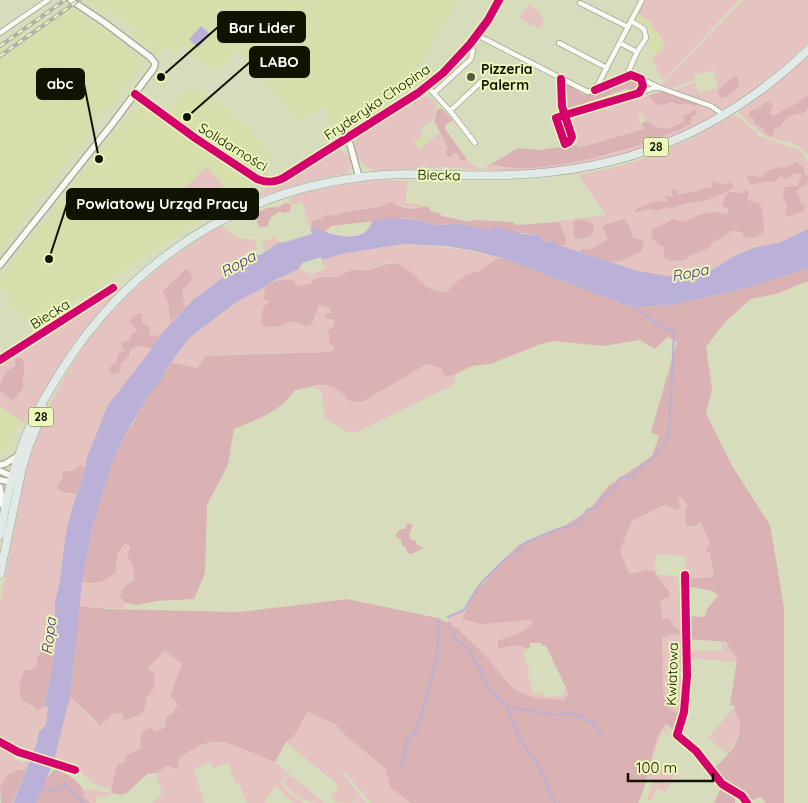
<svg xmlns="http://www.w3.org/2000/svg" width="808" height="803" font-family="Quicksand,sans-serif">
	<rect width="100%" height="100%" fill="#d7ddbc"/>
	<!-- built -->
	<g fill="#d6dfab">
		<polygon points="85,0 458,0 416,71 402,92 338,130 322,107 300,122 238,49 215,73 182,44 175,53 166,46 158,56 132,35 135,31 134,29 111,12 104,14"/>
		<polygon points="67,4 92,23 93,22 144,61 105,112 102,110 87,129 90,133 0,250 0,52"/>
		<polygon points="637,13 654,24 663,37 666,46 656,54 648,47 654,41 645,33 648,28 634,19"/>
		<polygon points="187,87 192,91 196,87 203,93 205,91 254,132 252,134 254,137 274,154 262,170 248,168 203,138 168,112"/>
		<polygon points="139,103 187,140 248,181 250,185 249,190 36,327 7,303 13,296 0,287 0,278"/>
		<polygon points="423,135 425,137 427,137 430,142 419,150 413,141"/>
		<polygon points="0,407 19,420 8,447 0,453"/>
	</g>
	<!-- green -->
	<g fill="#e5c3c1" fill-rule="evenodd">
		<polygon points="644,0 739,0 668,76 662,79 656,68 653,57 666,46 661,40 663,37 651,27 653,24 637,13"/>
		<path d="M 743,0 L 808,0 L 808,43 C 793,58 738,111 719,109 L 673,91 L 695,82 L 699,93 L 718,88 L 714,70 L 694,75 L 695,80 L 669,89 L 660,86 ZM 728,83 L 739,86 L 726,97 L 720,87 Z"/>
		<polygon points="529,4 541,14 544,22 541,27 537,28 535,25 532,26 519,17"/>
		<path d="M 808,57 L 808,155 C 798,140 782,143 766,136 C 756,130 746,121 739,112 Z"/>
		<path d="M 650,95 L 650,98 L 663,105 L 671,102 C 678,106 685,102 692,106 L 700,104 L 713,109 L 715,115 C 706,122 694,126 684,131 C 623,161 549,175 481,169 L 491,164 L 502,168 L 549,166 L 571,162 L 619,152 L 687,126 L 691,113 C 677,130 659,136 643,117 L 642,113 L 639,113 L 639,123 L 642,123 L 644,129 L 578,148 L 570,119 Z"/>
		<path d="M 424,96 L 431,98 L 437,104 L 433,120 L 420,129 L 423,135 L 414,141 L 419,149 L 440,133 C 448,140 446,151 458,154 L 460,160 L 465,160 L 466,158 L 470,163 L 479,168 L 477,170 L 449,167 L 426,168 L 425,165 L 418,169 L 377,171 C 363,170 349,150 357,137 Z"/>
		<path d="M 732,115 L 741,118 L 759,136 L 800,150 L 808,162 L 808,229 L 779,243 L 757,247 L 736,255 L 704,274 L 689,277 L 667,276 L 638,271 L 607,262 L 621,261 L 642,251 L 632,237 L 631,229 L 602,227 L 608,239 L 592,249 L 581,249 L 581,253 L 560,246 L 566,244 L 566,238 L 558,221 L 606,215 L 581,179 L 580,174 C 633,167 686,144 732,115 ZM 579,219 L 592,223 L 592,234 L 587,238 L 578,239 L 572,231 L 574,225 Z"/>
		<path d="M 337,150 L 342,151 L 349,156 C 351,163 352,170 345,174 L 317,179 L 257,197 L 255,196 L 265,188 C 291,190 311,158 337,150 Z"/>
		<polygon points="206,167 223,185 187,221 169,203"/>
		<polygon points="373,180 407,181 406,203 422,205 417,207 405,208 400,204 385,205 371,209 350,213 343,212 335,216 331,216 312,221 312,227 310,228 302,202 290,205 289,197 315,190"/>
		<path d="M 221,225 C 232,235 240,241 255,239 L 257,250 L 244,253 L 246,259 L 252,258 L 194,299 L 162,333 L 147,355 L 108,405 L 86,460 L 86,467 L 81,465 L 74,471 L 63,471 L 60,481 L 69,494 L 77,495 L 72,509 L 66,534 L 59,586 L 55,601 L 55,651 L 41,651 L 37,659 L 37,666 C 20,678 18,678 21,700 L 37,711 L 45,706 L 48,708 L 46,726 L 39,732 L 33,754 L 28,753 L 28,750 L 18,747 L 15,748 L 0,739 L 0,603 L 26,469 C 30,459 32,450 35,440 C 42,418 60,384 72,365 C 107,306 163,260 221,225 Z"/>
		<polygon points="274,237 280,242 264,251 262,243"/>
		<path d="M 405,244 C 439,246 469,249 502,258 L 497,259 L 477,272 L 467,274 L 455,283 L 447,292 C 420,293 417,268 394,264 C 384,262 377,268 367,270 C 363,272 357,269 352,270 C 346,271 343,275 338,277 C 332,278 324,277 318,277 L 311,284 L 298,286 L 293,280 L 276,281 L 299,269 L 311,274 L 325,269 L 322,260 L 342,254 Z"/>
		<path d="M 265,287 L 267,305 L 263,307 L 260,323 C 271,329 282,327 292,321 L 306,326 L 314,320 L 318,305 L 329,308 L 331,313 L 325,317 L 335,321 C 331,333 338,341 331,352 L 207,356 L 197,368 L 174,363 L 170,364 L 189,338 L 238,301 Z"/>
		<polygon points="120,288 74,342 24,423 0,406 0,365"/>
		<path d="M 427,364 L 441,368 L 453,375 L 457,373 L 453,385 L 355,433 L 347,432 L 325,418 L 321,391 L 314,387 C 333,383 338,387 349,401 L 362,402 Z"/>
		<polygon points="682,497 689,506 696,525 699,522 710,543 706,551 710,551 714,577 686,579 685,556 656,554 655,571 647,570 629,574 620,550 632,521 664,505 677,510 678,498"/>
		<path d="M 125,543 C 132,551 135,569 134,580 L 129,584 L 120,596 L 125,603 L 125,609 L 79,606 L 82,582 C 98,583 103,583 116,572 L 117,555 Z"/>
		<polygon points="656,575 683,577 685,630 684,671 680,672 685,693 682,710 680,710 680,713 671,711 663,690 662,638 672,634 673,627 663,620 660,603 664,598 666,586"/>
		<path d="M 458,612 L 465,612 L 462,618 L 481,624 L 530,620 L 533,623 C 523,632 512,637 498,640 L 506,648 C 514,644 518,643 526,648 L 523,654 L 530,673 L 527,674 L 534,694 L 538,692 L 545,694 L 547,697 L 564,695 L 564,689 L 566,688 L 569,694 L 564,700 C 552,699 537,699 526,695 C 513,690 505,679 497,669 C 482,652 466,632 446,622 L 449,618 Z"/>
		<polygon points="722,642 728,644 737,659 737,662 687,658 687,650 722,651"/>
		<path d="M 165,651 L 182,664 L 170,696 L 178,704 L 173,712 L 165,717 L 166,725 L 162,729 L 155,731 L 149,727 L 143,747 L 131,752 L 126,761 L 117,765 L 111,790 L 92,783 L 73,763 L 69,765 L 54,761 L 70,697 L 99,726 L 107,720 L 111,714 L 120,713 L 130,720 C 146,712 141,711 147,698 C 152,687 154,687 155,674 L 147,669 Z"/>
		<path d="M 735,706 C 734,714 739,717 740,724 C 741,736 732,744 728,754 L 708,738 Z"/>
		<path d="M 308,712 L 335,724 L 346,736 L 386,769 L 390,787 L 411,803 L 371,803 L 344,771 L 342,772 L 366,803 L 336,802 L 331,797 L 339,786 L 286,742 C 296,734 303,724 308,712 Z"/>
		<polygon points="664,726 672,735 662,730 651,763 676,771 666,793 657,788 651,800 648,800 648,795 653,783 647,779 649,762 661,729"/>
		<path d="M 214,741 L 238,747 L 275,762 L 324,803 C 306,803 293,797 284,782 L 285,779 L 291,776 C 285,775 283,778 280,782 L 291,795 L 304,803 L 294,803 L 275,786 L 264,803 L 247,803 L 239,783 L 236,784 L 241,800 L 228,763 L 213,768 L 211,762 L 194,769 L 204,803 L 152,803 L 162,793 L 156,773 L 167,765 L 178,766 L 180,757 L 197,748 Z"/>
		<polygon points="0,745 13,752 14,759 23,763 27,759 30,760 26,770 17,770 13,773 8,774 0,787"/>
		<polygon points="83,789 112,793 106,797 97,796 96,803 91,803 83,795 84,793"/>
	</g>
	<!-- forest -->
	<g fill="#dbb2b3">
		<polygon points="734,76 738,78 739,87 726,97 721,98 717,91"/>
		<polygon points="631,77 640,83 640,89 635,93 626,89 623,90 578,106 573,111 569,112 566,110 563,86 565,82 584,95"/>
		<polygon points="663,91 700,104 696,106 688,104 679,105 671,102 663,105 656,104 650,98 650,95"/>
		<path d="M 806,96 L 808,97 L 808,107 L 805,112 C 791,117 789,112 781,126 L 775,128 L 773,135 L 770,136 L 764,132 L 764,129 L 755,124 L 754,119 L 749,116 L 750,111 L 761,107 L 766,102 L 771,103 L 773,106 L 770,113 L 773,116 L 779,114 L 782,110 L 796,104 Z"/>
		<path d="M 441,108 L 453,120 L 445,125 L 445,129 L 466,158 L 465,161 L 460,160 L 458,154 L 454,153 L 450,157 L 446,154 L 446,150 L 448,148 C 444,138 439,131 434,121 L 437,109 Z"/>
		<path d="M 693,109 L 696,110 L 696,115 L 691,117 L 691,124 C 649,146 536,180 491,164 L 518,148 L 539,150 L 577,145 L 578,148 L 644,129 L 642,123 L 647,121 C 662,133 670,129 684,121 L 683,116 L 691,113 Z"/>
		<path d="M 796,162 L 804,167 L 804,173 L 808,177 L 807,185 L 800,187 L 796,192 L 799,195 L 800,202 L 805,205 L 803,211 L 787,217 L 785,211 L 788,205 L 783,198 L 785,187 L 798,186 L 799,179 L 802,177 L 802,175 L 794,173 L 786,179 L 780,176 L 778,180 C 771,183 769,181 763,182 C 760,182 756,185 752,185 L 747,178 L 748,176 L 753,175 L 760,178 L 768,171 L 780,167 L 786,168 Z"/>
		<path d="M 713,181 L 723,185 L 729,182 L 734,186 L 733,188 C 725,193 714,198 704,201 C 695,203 682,202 674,208 L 667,207 L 655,211 L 653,209 L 648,209 L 634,213 L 637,208 C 648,206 656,197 666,203 L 668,200 L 664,197 L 667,195 L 672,197 L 673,195 L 671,191 L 673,189 L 677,190 L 677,195 L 691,192 L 694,193 L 700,189 L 712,187 Z"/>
		<path d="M 746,190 L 749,192 L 747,200 L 760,204 L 763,213 L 764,232 C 760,237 751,239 744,237 L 743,233 L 738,231 L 732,231 L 724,237 L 713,242 L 710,247 L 704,250 L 690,255 L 685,260 L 669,261 L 664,257 L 664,247 L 659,245 L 651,237 L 652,230 L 673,219 L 684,222 L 696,216 L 706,213 L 718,212 L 727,215 L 729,209 L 724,207 L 722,204 L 725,196 L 729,192 L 743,193 Z"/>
		<path d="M 390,202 C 395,204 400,206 405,208 C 413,211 421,205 429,207 L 430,211 L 439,213 L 442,216 L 470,222 L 473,220 L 513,222 L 515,225 L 559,222 L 566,238 L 566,244 L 560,246 L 553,241 L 545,242 L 541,238 L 540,235 L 491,230 L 457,224 L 434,225 L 424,221 L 400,218 L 331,226 L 325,232 L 312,227 L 312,221 L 316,219 L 322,219 C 326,213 329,215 335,216 C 347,208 374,212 390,202 Z"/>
		<polygon points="285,203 290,204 291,210 288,212 282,213 280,211 271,217 267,227 260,227 257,222 258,218 255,218 253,215 267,208 279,207"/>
		<path d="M 579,219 L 592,223 L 594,227 L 592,235 C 586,238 581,241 574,237 L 573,222 Z"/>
		<polygon points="624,219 631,229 632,237 644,241 642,251 621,261 607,262 581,253 581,249 592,249 608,239 602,226"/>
		<path d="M 502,258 L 631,307 L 671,305 L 699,299 L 746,288 L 808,268 L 808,282 L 805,282 L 779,293 L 751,299 L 725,322 L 706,347 L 712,389 L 706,413 L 731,464 L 770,525 L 784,607 L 784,803 L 766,803 L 761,797 L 752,800 L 745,795 L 743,796 L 721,780 L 711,770 C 725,760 741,743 740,724 C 739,717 734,714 735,706 L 730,705 L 737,659 L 726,642 L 688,639 L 687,616 L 705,617 L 707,609 L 718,596 L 713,591 L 686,586 L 686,579 L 714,577 L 710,552 L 705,551 L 710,543 L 700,522 L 695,526 L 686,526 L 685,509 L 688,506 L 681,497 L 678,498 L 680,505 L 679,509 L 677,510 L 664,505 L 632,521 L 620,550 L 629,574 L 647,570 L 655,571 C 658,580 666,585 670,594 L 668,598 L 664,598 L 660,603 L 663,620 L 667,618 L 673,622 L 673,627 L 681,630 L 681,633 L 675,635 L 672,634 L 662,638 L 663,690 L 671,710 L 682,714 L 677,730 L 675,731 L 666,724 C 648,747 651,778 638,803 L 411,803 L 390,787 L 386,769 L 346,736 L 335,724 L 308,712 L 294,736 L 286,742 L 275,762 C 262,757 225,739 212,742 C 201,744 190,751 180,757 L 178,766 L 176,769 L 167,765 L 157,773 L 147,774 L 127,793 L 121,795 L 112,793 L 111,790 L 117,765 L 126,761 L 125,756 L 142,747 L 140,744 L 141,734 L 150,727 L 155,731 L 162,729 L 166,725 L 165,718 L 173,712 L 178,704 L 170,696 L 182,664 L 165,651 L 147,669 L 155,674 L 154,688 L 146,699 L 145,708 L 140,715 L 124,721 L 123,714 L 120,713 L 112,714 L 107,720 L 99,726 L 96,721 L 70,697 L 79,606 L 108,609 L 240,612 L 347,599 L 438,618 L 457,628 L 483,653 L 511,686 L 518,691 L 526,695 L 538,698 L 564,700 L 569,694 L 546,646 L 542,646 L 541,643 L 530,643 L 530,648 L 527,649 C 515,641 511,648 498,648 L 498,640 C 512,637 523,632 533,623 L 530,620 L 481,624 L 462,619 L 474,593 L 518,545 L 566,525 L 590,509 L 608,486 L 652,456 L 659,436 L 651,432 L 677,342 L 668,337 L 655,349 L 640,340 L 603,346 L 553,341 L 541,344 L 490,364 L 472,366 L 453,375 L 445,376 L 441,368 L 427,364 L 362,402 L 349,401 C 331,378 321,385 295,390 C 281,412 257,419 234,429 L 228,465 L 207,505 L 205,573 L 194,599 L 157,601 L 138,605 L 125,603 L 120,596 L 123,588 L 134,580 C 135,570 133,564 127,556 L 130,548 L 125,543 L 117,555 L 116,572 C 103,583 98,584 82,582 L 92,529 L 111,466 L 123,439 L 135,420 L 138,413 L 147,397 L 162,379 L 170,364 L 174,363 L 197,368 L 206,356 L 331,352 L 335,346 L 330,344 L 328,331 L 333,326 L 335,321 L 325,317 L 326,313 L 331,313 L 329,308 L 319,305 L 312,324 L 306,326 L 292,321 C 282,327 271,329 260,324 L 263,307 L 267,304 L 268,301 L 263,299 C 265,295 264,289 266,287 C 269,279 286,280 293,280 L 298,286 L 311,284 C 317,272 329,280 339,276 C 344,274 347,271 353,270 C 358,269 363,271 368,270 C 380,267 389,260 402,266 C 421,276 423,293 447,292 L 455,283 L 467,274 L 477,272 L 497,259 Z"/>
		<path d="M 187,269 L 192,276 L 191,281 L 182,291 L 185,308 L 171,322 C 167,309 172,306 163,293 C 167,284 178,280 183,271 Z"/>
		<polygon points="138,313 142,314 142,323 149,327 151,336 156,335 159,336 152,348 138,346 130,350 129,356 120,364 121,369 119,373 113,374 108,369 117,361 117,358 119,353 125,351 121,344 124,341 129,341 133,333 137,333 136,328 129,322"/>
		<path d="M 16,358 L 21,358 C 26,364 25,372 22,380 C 27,388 18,394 12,400 L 0,391 C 0,379 5,371 16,366 L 15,361 Z"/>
		<polygon points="81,465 86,467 77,495 60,491 57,487 62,478 63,471 74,471 75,468"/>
		<polygon points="408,523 413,525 409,536 411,540 415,540 418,545 424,548 411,554 408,553 405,547 402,546 401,540 396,537 396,534 399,530 405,529"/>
		<polygon points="41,651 55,651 45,706 37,711 33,707 21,700 19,685 24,671 27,669 30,671 37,666 37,659"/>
		<path d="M 55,769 C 66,774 81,780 84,793 L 83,796 L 91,803 L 36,803 L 45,780 Z"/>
		<polygon points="17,770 26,770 12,803 1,803 0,787 8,774 13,773"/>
		<polygon points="722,786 735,794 735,803 714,803"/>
	</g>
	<!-- water -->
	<g fill="#bbb0d7">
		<polygon points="201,26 210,34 198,48 189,39"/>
		<path d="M 395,218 L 424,221 L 434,225 L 457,224 L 491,230 L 495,227 L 522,234 L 540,235 L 541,238 L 545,242 L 553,241 L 561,246 L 638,271 L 667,276 L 689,277 L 705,274 L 736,255 L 757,247 L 779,243 L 808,229 L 808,268 L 746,288 L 699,299 L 671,305 L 631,307 L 502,258 L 475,251 L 445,246 L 405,244 L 384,247 L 342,254 L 322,260 L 321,257 L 302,263 L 299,269 L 269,283 L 265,287 L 238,301 L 189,338 L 169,365 L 162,379 L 147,397 L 123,439 L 111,466 L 92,529 L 82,582 L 70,697 L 54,761 L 36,803 L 13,803 L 36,745 L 39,732 L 46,725 L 48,708 L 45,706 L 55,651 L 55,601 L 59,586 L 66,533 L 72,509 L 86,467 L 86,460 L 108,405 L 147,355 L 162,333 L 194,299 L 225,276 L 247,262 L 252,258 L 253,255 L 260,255 L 280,242 L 282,243 L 312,234 L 310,228 L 312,227 C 329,234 365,247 372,221 Z"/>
	</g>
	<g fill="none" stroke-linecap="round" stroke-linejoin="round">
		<!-- stream -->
		<g stroke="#bbb0d7" stroke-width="2">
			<path d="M 448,617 L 464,610 L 480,584 L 506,558 L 518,551 L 527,542 L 555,530 L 579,523 L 587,510 L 597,507 L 601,498 L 613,490 L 620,478 L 633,476 C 637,468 641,467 648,462 C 656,456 664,444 669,436 L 674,332 L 653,321 L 635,308"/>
			<polyline points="449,623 454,638 469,649 472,657 480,669 485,683 507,707 521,742 538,765 555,803"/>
			<polyline points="508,707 556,715 569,713 579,716 592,722 602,735"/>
			<polyline points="401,768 407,740 417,730 437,659 439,631 436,622 439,621"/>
			<polyline points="41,787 52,791 66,784 83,803"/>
		</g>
		<!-- minor casing -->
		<g stroke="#a2a68d" stroke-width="6">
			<g id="minor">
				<polyline points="580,3 628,27"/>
				<polyline points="631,21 644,29 646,38 637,52"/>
				<polyline points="0,33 48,0"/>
				<polyline points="477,35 588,92 595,90 642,0"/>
				<polyline points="559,43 607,68"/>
				<polyline points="620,43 637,52 626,77"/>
				<path d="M 561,79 L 562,106 C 565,117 569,127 572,137 L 569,142 L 565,144 L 556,118 L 565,115 L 639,93 L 643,86 L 641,79 L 631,75 L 595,90"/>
				<polyline points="641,79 663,89 711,106 724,115"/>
				<polyline points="427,86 451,112 475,143"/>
				<polyline points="434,93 471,59 473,50 469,46"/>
				<polyline points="640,93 653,88 659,88"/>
				<polyline points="450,111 482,81"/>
				<polyline points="0,360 113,288"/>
				<polyline points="685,575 687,676 684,712 677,735 696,751 722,784 742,796 747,803"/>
				<polyline points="0,742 18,752 75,770"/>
			</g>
		</g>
		<!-- tertiary casing -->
		<g stroke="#a2a68d" stroke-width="8">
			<g id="tertiary">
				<path d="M 135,94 L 195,138 L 257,179 C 267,183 275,183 285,177 L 418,93 L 443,73 L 470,44 L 488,20 L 499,0"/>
				<polyline points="348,137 359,177"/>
				<polyline points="0,265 113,123 154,68 155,63 150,57 105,23 71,0"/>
				<polyline points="0,465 5,464 19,455"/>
				<polyline points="0,471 14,477"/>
				<polyline points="0,480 12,482"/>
				<polyline points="0,487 3,506"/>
			</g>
		</g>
		<!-- primary casing -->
		<g stroke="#96a49a" stroke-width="9">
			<g id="primary">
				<path d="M 0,535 C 5,508 10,480 19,455 C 29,423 46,395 63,368 C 131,262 236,192 362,177 C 410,171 458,177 506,175 C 625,172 722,132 808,50"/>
				<polyline points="0,574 22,468 28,448 44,409"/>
			</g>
		</g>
		<!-- minor -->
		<use href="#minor" stroke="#f9faf5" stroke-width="4.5"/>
		<!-- tertiary -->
		<use href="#tertiary" stroke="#f9faf5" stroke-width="5.5"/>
		<!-- primary -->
		<use href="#primary" stroke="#e2eae8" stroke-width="8"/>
		<!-- rail casing -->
		<g stroke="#b0b2a9" stroke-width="4">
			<g id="rail">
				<polyline points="0,46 65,0"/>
				<polyline points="0,56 79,0"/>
			</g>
		</g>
		<!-- rail -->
		<use href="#rail" stroke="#ecf7ba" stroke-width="2" stroke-dasharray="5.5" stroke-linecap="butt"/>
		<!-- cycleway casing -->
		<g stroke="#ecf7ba" stroke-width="11">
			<g id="cycleway">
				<path d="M 561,79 L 562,106 C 565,117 569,127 572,137 L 569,142 L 565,144 L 556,118 L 565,115 L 639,93 L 643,86 L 641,79 L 631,75 L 595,90"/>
				<path d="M 135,94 L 195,138 L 257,179 C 267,183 275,183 285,177 L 418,93 L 443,73 L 470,44 L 488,20 L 499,0"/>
				<polyline points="0,360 113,288"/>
				<polyline points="685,575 687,676 684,712 677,735 696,751 722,784 742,796 747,803"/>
				<polyline points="0,742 18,752 75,770"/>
			</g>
		</g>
		<!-- cycleway -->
		<use href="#cycleway" stroke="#d6006c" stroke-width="8"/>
	</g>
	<!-- markers -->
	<circle fill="#565a42" stroke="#ecf7ba" stroke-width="2" cx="471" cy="77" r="5"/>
	<g text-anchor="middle" stroke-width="4" stroke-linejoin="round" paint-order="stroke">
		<!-- shield labels -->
		<g fill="#ecf7ba" stroke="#525738" stroke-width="1">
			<rect x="643.5" y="137.5" width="25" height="19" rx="4"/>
			<rect x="28.5" y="407.5" width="25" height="19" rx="4"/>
		</g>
		<g font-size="12" font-weight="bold" fill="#101300">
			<text x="656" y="151">28</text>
			<text x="41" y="421">28</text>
		</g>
		<!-- poi labels -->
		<g font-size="14" font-weight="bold" fill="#101300" stroke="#ecf7ba" text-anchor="start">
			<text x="481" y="74">Pizzeria<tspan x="481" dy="16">Palerm</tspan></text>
		</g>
		<!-- street labels -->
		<g font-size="14" fill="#101300" stroke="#ecf7ba">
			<text transform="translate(377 102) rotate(-34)" y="5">Fryderyka Chopina</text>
			<text transform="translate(233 147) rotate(32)" y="5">Solidarności</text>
			<text transform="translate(439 175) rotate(1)" y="5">Biecka</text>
			<text transform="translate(50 314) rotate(-32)" y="5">Biecka</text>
			<text transform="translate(672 674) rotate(-88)" y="5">Kwiatowa</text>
		</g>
		<!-- water labels -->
		<g font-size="15" font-style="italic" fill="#4b2d7f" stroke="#ecf7ba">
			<text transform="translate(238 264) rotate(-29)" y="5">Ropa</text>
			<text transform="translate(690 273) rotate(-11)" y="5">Ropa</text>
			<text transform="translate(49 636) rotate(-83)" y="5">Ropa</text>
		</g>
	</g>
	<!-- callouts -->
	<path fill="none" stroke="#101300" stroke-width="2" d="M161 77L218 27M187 117L250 62M99 159L84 84M49 259L67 204"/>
	<g fill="#101300" stroke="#ecf7ba" stroke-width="2">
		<circle cx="161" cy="77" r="5"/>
		<circle cx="187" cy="117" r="5"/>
		<circle cx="99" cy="159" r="5"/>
		<circle cx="49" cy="259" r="5"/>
	</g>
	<g fill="#101300" stroke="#101300" stroke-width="2">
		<rect x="218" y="12" width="87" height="30" rx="5"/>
		<rect x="250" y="47" width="59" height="30" rx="5"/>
		<rect x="37" y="69" width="47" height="30" rx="5"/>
		<rect x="67" y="189" width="191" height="30" rx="5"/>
	</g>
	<g font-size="15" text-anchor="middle" font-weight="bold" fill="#fff">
		<text x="262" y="33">Bar Lider</text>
		<text x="279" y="67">LABO</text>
		<text x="60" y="89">abc</text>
		<text x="162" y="209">Powiatowy Urząd Pracy</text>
	</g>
	<!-- scale -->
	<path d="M628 773v8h85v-8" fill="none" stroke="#101300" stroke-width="2.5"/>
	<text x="636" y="773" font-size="15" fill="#101300" stroke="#ecf7ba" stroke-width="4" paint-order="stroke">100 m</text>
</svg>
